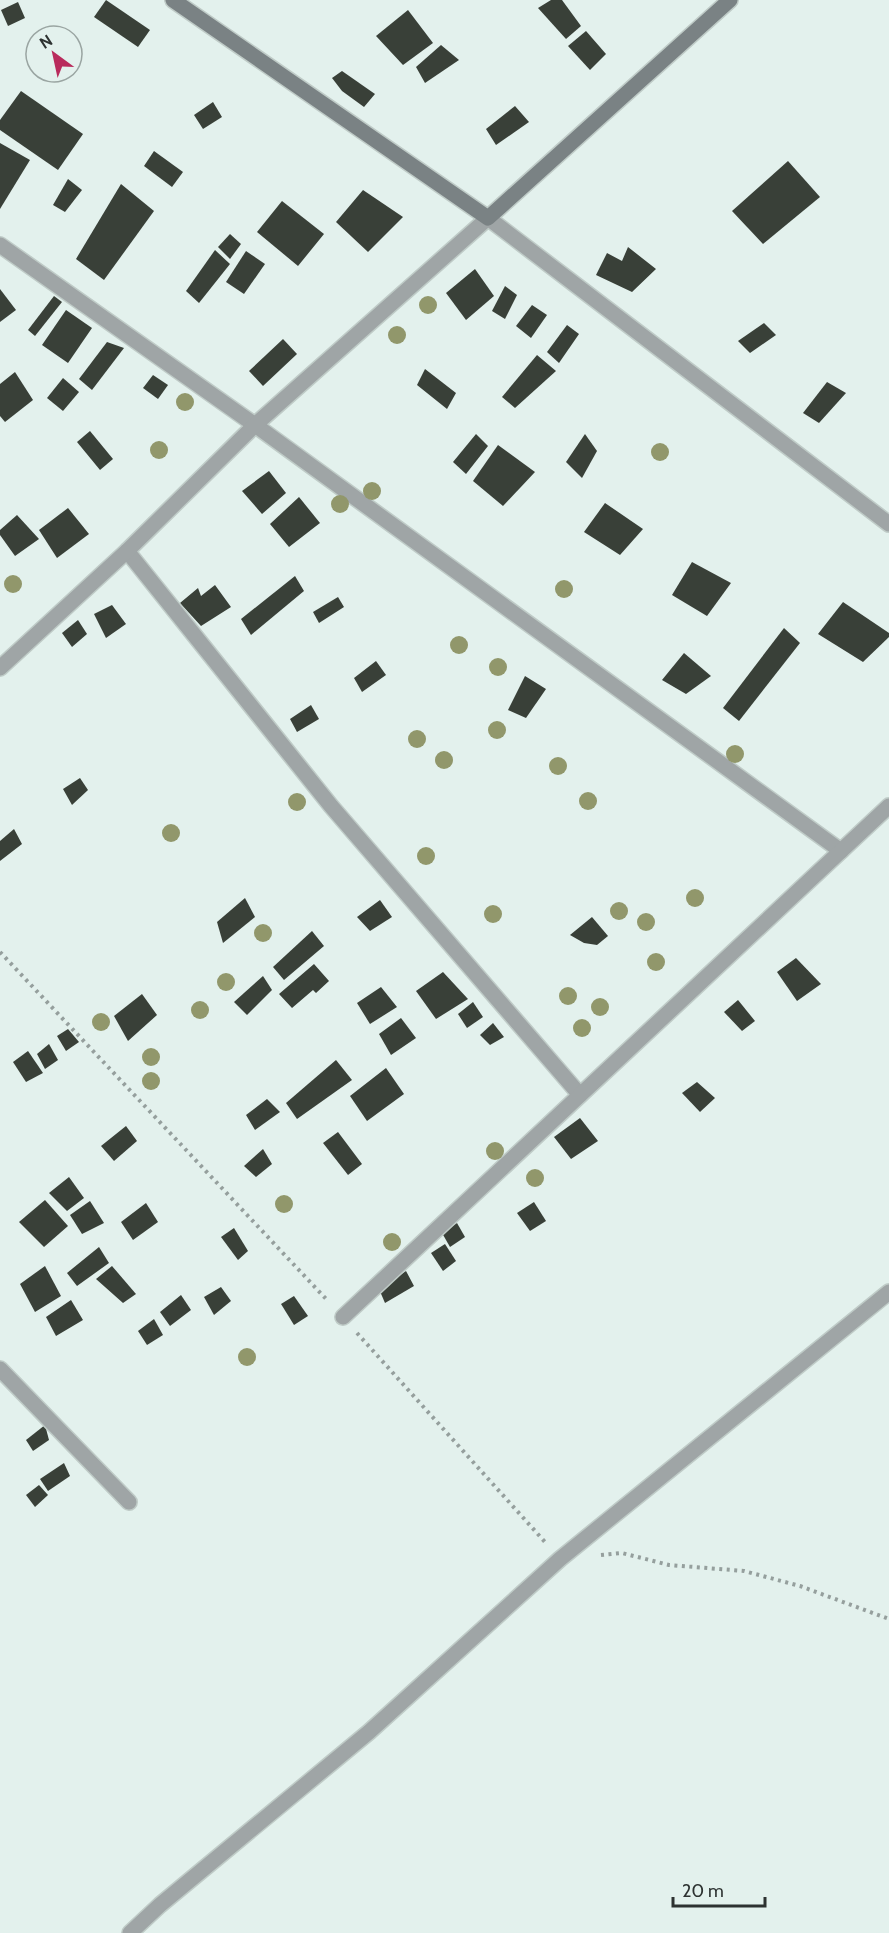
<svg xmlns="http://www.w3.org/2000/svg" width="889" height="1933" font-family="Cabin,sans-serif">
	<rect width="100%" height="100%" fill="#e3f1ed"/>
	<!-- building -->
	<g fill="#394038">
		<polygon points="106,0 150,30 138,47 94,17"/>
		<polygon points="551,0 562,0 581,26 566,39 538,8"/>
		<polygon points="18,2 25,18 8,26 1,10"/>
		<polygon points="408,10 433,43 403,65 376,36"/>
		<polygon points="586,31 606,54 590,70 568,46"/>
		<polygon points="441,45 459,60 425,83 416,67"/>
		<polygon points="342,71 375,94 364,107 342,91 332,78"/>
		<polygon points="21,91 83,134 58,170 0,130 0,120"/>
		<polygon points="213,102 222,117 203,129 194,115"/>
		<polygon points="515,106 529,122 496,145 486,129"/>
		<polygon points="0,143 30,160 0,209"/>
		<polygon points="154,151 183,172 172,187 144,166"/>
		<polygon points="788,161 820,197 763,244 732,211"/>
		<polygon points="68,179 82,190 65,212 53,205"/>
		<polygon points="121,184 154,211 104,280 76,259"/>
		<polygon points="363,190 403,217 368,252 336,222"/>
		<polygon points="282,201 324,234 298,266 257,232"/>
		<polygon points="230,234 241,244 230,259 218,247"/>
		<polygon points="628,247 656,269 632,292 596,275 607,253 622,261"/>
		<polygon points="215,250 230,264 199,303 186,291"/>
		<polygon points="246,251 265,264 244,294 226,282"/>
		<polygon points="475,269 494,296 466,320 446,293"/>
		<polygon points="505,286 517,295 505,319 492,311"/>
		<polygon points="0,289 16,310 0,322"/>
		<polygon points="54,296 62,302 35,336 28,330"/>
		<polygon points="532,305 547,315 531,338 516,326"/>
		<polygon points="66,310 92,328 68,363 42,345"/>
		<polygon points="764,323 776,335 750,353 738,341"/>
		<polygon points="567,325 579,334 559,363 547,352"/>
		<polygon points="283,339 297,354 263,386 249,371"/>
		<polygon points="107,342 124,348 92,390 79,379"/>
		<polygon points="537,355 556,371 515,408 502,397"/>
		<polygon points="425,369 456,393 447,409 417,385"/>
		<polygon points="15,372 33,400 5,422 0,416 0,384"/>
		<polygon points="153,375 168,385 158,399 143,388"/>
		<polygon points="63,378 79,392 63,411 47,398"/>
		<polygon points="827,382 846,393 819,423 803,413"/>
		<polygon points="90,431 113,459 100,470 77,442"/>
		<polygon points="476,434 488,446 466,474 453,462"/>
		<polygon points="585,434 597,451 582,478 566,462"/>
		<polygon points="498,445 535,472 503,506 473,481"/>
		<polygon points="269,471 286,493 262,514 242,491"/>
		<polygon points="299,497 320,523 289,547 270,524"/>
		<polygon points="605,503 643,529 620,555 584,532"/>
		<polygon points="68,508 89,534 57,558 39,530"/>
		<polygon points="17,515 39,539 15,556 0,535 0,530"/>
		<polygon points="692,562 731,583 707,616 672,595"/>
		<polygon points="295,576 304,591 251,635 241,619"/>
		<polygon points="215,585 231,607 201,626 180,603 198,588 201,596"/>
		<polygon points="338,597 344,607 319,623 313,612"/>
		<polygon points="843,602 889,633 889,637 863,662 818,634"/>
		<polygon points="112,605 126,624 106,638 94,614"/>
		<polygon points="78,620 87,634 72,647 62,633"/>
		<polygon points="784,628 800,643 739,721 723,708"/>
		<polygon points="684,653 711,676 686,694 662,680"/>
		<polygon points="376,661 386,675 362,692 354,678"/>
		<polygon points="525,676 546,689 526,718 508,710"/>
		<polygon points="311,705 319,719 297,732 290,719"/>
		<polygon points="80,778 88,790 72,805 63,789"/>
		<polygon points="14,829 22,844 0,861 0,841"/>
		<polygon points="245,898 255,917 223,943 217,922"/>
		<polygon points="380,900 392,917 370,931 357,917"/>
		<polygon points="592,917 608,936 597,945 584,943 570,935"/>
		<polygon points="312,931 324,946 284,980 273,967"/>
		<polygon points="796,958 821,984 797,1001 777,972"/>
		<polygon points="314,964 329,981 316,993 313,990 292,1008 279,994"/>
		<polygon points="443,972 468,999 436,1019 416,991"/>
		<polygon points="263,976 272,990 247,1015 234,1002"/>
		<polygon points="381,987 397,1007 370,1024 357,1003"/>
		<polygon points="142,994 157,1015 128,1041 114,1016"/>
		<polygon points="738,1000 755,1021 742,1031 724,1012"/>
		<polygon points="473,1002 483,1017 467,1028 458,1014"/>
		<polygon points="401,1018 416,1038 391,1055 379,1034"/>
		<polygon points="493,1023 504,1037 490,1045 480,1035"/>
		<polygon points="68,1029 79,1042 66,1051 57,1036"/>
		<polygon points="49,1044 58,1060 45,1069 37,1054"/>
		<polygon points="28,1051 43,1073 26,1082 13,1062"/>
		<polygon points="336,1060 352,1080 297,1119 286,1103"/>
		<polygon points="386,1068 404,1094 367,1121 350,1096"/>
		<polygon points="697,1082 715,1098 700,1112 682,1093"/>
		<polygon points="267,1099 280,1112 255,1130 246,1115"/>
		<polygon points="580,1118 598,1141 571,1159 554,1137"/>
		<polygon points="126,1126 137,1141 114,1161 101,1146"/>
		<polygon points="338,1132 362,1164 348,1175 323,1143"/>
		<polygon points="263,1149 272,1164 256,1177 244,1166"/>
		<polygon points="69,1177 84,1198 67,1211 49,1193"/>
		<polygon points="45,1200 68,1226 44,1247 19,1222"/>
		<polygon points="90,1201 104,1223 82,1234 70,1215"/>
		<polygon points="534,1202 546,1221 530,1231 517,1213"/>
		<polygon points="146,1203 158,1222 133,1240 121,1222"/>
		<polygon points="457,1223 465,1237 450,1247 442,1233"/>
		<polygon points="234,1228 248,1251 238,1260 221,1237"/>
		<polygon points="445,1244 456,1261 443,1271 431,1253"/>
		<polygon points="99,1247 109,1263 77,1286 67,1273"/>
		<polygon points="45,1266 61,1296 35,1312 20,1284"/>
		<polygon points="112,1266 136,1294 123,1303 96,1279"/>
		<polygon points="406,1271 414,1286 385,1303 379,1289"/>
		<polygon points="221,1287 231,1301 214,1315 204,1297"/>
		<polygon points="181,1295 191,1310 170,1326 160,1312"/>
		<polygon points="294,1296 308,1316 294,1325 281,1304"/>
		<polygon points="71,1300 83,1320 56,1336 46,1317"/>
		<polygon points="154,1319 163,1335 147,1345 138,1331"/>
		<polygon points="45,1425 49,1440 33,1451 26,1440"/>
		<polygon points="64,1463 70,1476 48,1491 40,1479"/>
		<polygon points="39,1485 48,1495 35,1507 26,1495"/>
	</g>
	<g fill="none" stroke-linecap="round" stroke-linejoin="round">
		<!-- street casing -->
		<g stroke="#bfcbc7" stroke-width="18">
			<g id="street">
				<polyline points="0,245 255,425 841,851"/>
				<polyline points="127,551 331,806 580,1095"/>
				<polyline points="0,668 127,551 255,425 488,218 889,524"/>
				<polyline points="343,1317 889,806"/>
				<polyline points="0,1369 129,1502"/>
				<polyline points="130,1933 160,1905 369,1732 560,1559 889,1292"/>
			</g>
		</g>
		<!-- secondary casing -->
		<g stroke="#bfcbc7" stroke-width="18">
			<polyline id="secondary" points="173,0 488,218 730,0"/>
		</g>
		<!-- path -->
		<g stroke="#959f9d" stroke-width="4" stroke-dasharray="3 4.5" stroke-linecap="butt">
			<polyline points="0,952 328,1301"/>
			<polyline points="357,1333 545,1542"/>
			<polyline points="601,1555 622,1553 669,1565 744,1571 800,1586 889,1619"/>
		</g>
		<!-- street -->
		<use href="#street" stroke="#9fa5a6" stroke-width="15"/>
		<!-- secondary -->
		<use href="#secondary" stroke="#7a8284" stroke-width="15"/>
	</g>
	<!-- trees -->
	<g fill="#91976b">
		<circle cx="428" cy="305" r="9"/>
		<circle cx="397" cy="335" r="9"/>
		<circle cx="185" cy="402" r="9"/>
		<circle cx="159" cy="450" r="9"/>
		<circle cx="660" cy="452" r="9"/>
		<circle cx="372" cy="491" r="9"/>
		<circle cx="340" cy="504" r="9"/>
		<circle cx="13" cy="584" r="9"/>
		<circle cx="564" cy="589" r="9"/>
		<circle cx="459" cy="645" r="9"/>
		<circle cx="498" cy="667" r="9"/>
		<circle cx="497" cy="730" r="9"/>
		<circle cx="417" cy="739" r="9"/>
		<circle cx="735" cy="754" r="9"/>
		<circle cx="444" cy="760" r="9"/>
		<circle cx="558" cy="766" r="9"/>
		<circle cx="588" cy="801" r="9"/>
		<circle cx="297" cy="802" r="9"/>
		<circle cx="171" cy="833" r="9"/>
		<circle cx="426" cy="856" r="9"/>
		<circle cx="695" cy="898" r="9"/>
		<circle cx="619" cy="911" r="9"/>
		<circle cx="493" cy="914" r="9"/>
		<circle cx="646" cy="922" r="9"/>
		<circle cx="263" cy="933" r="9"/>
		<circle cx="656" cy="962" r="9"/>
		<circle cx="226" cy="982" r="9"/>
		<circle cx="568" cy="996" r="9"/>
		<circle cx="600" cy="1007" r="9"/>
		<circle cx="200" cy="1010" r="9"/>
		<circle cx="101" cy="1022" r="9"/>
		<circle cx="582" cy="1028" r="9"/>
		<circle cx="151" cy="1057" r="9"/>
		<circle cx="151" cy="1081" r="9"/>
		<circle cx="495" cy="1151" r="9"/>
		<circle cx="535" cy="1178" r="9"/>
		<circle cx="284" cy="1204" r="9"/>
		<circle cx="392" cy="1242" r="9"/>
		<circle cx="247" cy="1357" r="9"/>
	</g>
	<!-- north arrow -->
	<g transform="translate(54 54) rotate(327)"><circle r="28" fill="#e3f1ed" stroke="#9aa5a2" stroke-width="1.5"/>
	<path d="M0-4.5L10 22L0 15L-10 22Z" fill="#b92b5c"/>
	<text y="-9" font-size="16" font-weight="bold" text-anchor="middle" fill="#2d3231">N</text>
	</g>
	<!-- scale -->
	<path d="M673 1897v9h92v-9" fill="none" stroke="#2d3231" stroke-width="3"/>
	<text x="682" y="1897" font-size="18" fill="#2d3231" stroke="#e3f1ed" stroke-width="4.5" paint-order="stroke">20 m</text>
</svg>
